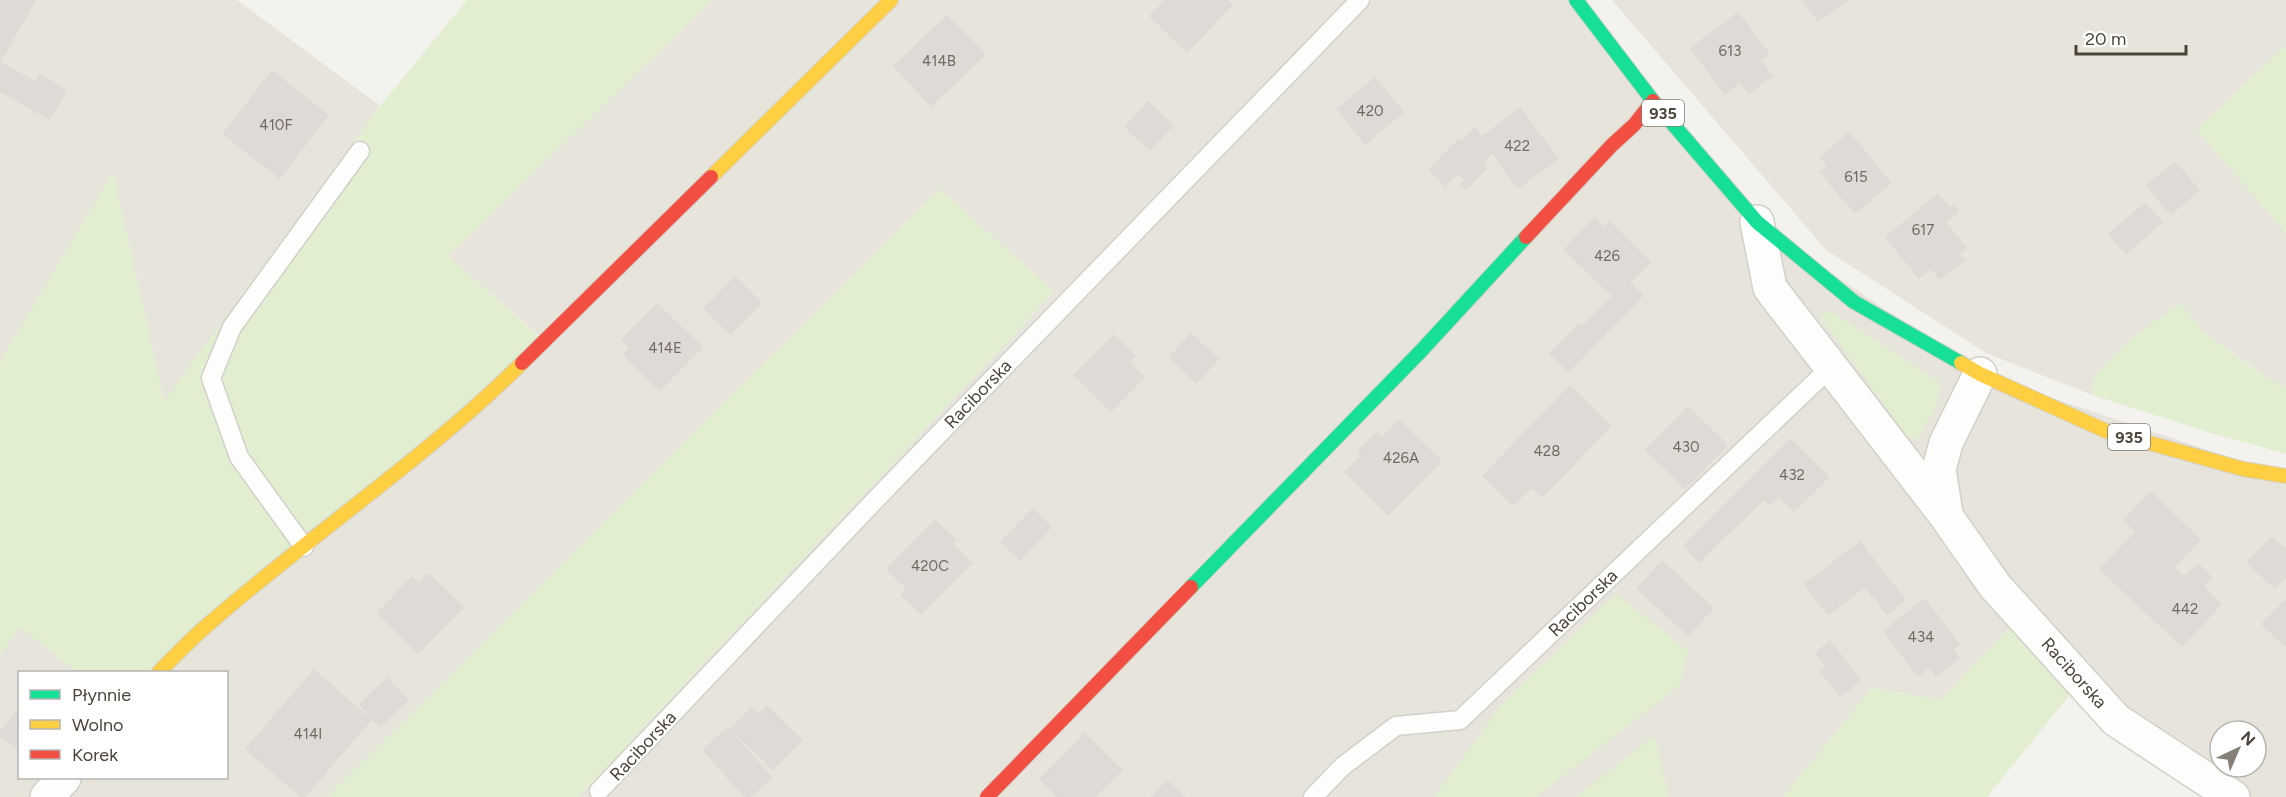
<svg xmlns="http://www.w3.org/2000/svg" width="2286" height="797" font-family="Figtree,sans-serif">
	<rect width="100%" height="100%" fill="#f4f2ee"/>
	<!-- residential -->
	<g fill="#e7e4dc" fill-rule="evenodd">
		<polygon points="0,0 237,0 380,106 164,402 113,173 0,362"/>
		<path d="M 712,0 L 1576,0 L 1757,222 L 1980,374 L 2286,476 L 2286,797 L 2233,797 L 2116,720 L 2021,615 L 1941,700 L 1872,688 L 1783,797 L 578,797 L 1054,292 L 940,189 L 327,797 L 0,797 L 0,655 L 20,626 L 77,672 L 20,672 L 20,778 L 226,778 L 226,672 L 164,672 L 544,340 L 448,256 ZM 2220,731 L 2256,731 L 2256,767 L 2220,767 Z"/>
		<polygon points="1612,0 2286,0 2286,45 2197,130 2281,227 2286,236 2286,387 2280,386 2203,332 2181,303 2121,348 2095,375 2092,395 1986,353 1826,250"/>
	</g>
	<!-- green -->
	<g fill="#e1eecf">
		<polygon points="467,0 712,0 448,256 544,341 164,672 77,672 20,627 0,655 0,362 113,172 164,401 380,106"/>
		<polygon points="2286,45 2286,236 2281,227 2197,130"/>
		<polygon points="940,189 1054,292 578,797 327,797"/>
		<polygon points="2181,303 2203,332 2257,371 2286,388 2286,454 2211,433 2092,395 2095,375 2121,348 2138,333"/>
		<polygon points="1832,312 1940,382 1937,405 1917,440 1908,437 1821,318 1825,313"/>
		<polygon points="1616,594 1689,652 1679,686 1536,797 1434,797 1502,704"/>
		<polygon points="2021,615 2081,681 1987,797 1783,797 1872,688 1941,700"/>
		<polygon points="1654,736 1669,797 1576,797"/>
	</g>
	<!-- building -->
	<g fill="#dedbd6">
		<polygon points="0,0 36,0 1,62 35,81 39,74 67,90 50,120 0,92"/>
		<polygon points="1165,0 1228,0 1233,5 1187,53 1149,16"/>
		<polygon points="1802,0 1848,0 1818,22"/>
		<polygon points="1738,12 1770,54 1761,60 1773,76 1749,94 1740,83 1725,95 1690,48"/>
		<polygon points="947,15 986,55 931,107 893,66"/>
		<polygon points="272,70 329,115 280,179 222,134"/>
		<polygon points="1375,77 1404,112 1365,145 1336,109"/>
		<polygon points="1148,101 1174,125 1150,151 1124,127"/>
		<polygon points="1520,107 1559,159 1518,189 1492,154 1483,163 1488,168 1466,191 1459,185 1464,180 1458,174 1445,187 1428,170 1459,138 1461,140 1475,127 1482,136"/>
		<polygon points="1849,132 1892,183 1855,214 1819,172 1827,166 1819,157"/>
		<polygon points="2175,161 2200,190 2171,215 2146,186"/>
		<polygon points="1938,193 1951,208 1954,205 1960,211 1946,223 1967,248 1960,254 1965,260 1940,280 1931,269 1919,279 1885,237"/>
		<polygon points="2145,202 2163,222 2126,255 2108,234"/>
		<polygon points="1595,217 1605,227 1610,221 1651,262 1631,283 1644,295 1569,372 1549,354 1579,323 1582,326 1612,296 1563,250"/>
		<polygon points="735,276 762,303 731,335 703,309"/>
		<polygon points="657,303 703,347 660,391 623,355 629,348 621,340"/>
		<polygon points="1191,333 1219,359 1196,384 1169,357"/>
		<polygon points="1114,334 1136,356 1130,362 1145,377 1111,412 1073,375"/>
		<polygon points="1570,385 1612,426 1542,498 1531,488 1513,506 1482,476"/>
		<polygon points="1688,406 1728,445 1685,489 1645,450"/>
		<polygon points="1399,419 1442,461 1388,516 1344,472 1361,455 1357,451 1376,432 1382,437"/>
		<polygon points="1791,438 1830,477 1794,512 1779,497 1770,506 1764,500 1699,563 1683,546"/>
		<polygon points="2150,491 2201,539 2175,568 2184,577 2198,563 2213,578 2204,587 2222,604 2182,647 2099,569 2135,532 2123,520"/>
		<polygon points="1033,508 1052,527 1020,561 1000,542"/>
		<polygon points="935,519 957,540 953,544 973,563 921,615 900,595 906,589 886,569"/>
		<polygon points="2272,536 2286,549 2286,578 2275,589 2246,562"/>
		<polygon points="1860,541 1906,600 1887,615 1865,587 1828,616 1804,584"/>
		<polygon points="1662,560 1714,608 1688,636 1636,589"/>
		<polygon points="429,573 464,607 418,654 377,613 412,576 419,583"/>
		<polygon points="1925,598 1960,644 1954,649 1960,658 1936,677 1929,668 1918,677 1883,631"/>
		<polygon points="2286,599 2286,644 2284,646 2261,624"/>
		<polygon points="1830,640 1862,680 1840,697 1819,671 1826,666 1815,653"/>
		<polygon points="314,669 372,720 359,704 387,677 409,699 381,727 372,720 305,797 300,797 245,749"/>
		<polygon points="767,705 803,740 773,770 730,729 752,706 759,713"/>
		<polygon points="20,707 20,752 0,736 0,731"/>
		<polygon points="728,727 773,778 751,797 744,797 702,750"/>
		<polygon points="1085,732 1123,770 1096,797 1057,797 1039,779"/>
		<polygon points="1167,780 1185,797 1151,797"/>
	</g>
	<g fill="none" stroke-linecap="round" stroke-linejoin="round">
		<!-- lane casing -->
		<g stroke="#d2d0cb" stroke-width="21">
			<g id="lane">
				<polyline points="304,547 239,457 211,378 232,327 360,151"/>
				<polyline points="599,791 880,495 1360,0"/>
				<polyline points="1313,797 1343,766 1396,726 1460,720 1831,367"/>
			</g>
		</g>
		<!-- street casing -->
		<g stroke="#d2d0cb" stroke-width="36">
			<g id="street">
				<polyline points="1757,222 1770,288 1946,516 1995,586 2116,720 2233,797"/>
				<polyline points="1946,514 1939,469 1946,443 1980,374"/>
				<polyline points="47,797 64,778"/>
			</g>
		</g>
		<!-- fast casing -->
		<g stroke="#d3cfc5" stroke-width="16">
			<g id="fast">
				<polyline points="1576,0 1653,101 1757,222 1854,302 1961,363"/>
				<polyline points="1191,587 1421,351 1526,237"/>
			</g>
		</g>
		<!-- slow casing -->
		<g stroke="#d3cfc5" stroke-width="16">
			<g id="slow">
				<polyline points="711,177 891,0"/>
				<polyline points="1961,363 1980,374 2106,431 2243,469 2286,476"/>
				<path d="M 159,672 C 176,655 193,637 211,622 C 313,533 426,458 522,363"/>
			</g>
		</g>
		<!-- jam casing -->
		<g stroke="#d3cfc5" stroke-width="16">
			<g id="jam">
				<polyline points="1526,237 1612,145 1634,125 1653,101"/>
				<polyline points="522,363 711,177"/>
				<polyline points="987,797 1191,587"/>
			</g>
		</g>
		<!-- lane -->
		<use href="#lane" stroke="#fdfdfc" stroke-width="18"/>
		<!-- street -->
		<use href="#street" stroke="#fdfdfc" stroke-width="33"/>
		<!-- fast -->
		<use href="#fast" stroke="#16e098" stroke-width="14"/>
		<!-- slow -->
		<use href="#slow" stroke="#ffcf43" stroke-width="14"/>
		<!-- jam -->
		<use href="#jam" stroke="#f24e42" stroke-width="14"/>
	</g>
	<g text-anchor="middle" stroke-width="4.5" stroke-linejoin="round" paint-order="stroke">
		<!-- number labels -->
		<g font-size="15" fill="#706a61">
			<text x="1730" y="56">613</text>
			<text x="939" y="66">414B</text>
			<text x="1370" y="116">420</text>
			<text x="276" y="130">410F</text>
			<text x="1517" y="151">422</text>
			<text x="1856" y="182">615</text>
			<text x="1923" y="235">617</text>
			<text x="1607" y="261">426</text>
			<text x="665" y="353">414E</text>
			<text x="1686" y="452">430</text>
			<text x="1547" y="456">428</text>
			<text x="1401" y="463">426A</text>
			<text x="1792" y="480">432</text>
			<text x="930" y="571">420C</text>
			<text x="2185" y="614">442</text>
			<text x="1921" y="642">434</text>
			<text x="308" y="739">414I</text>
		</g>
		<!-- shield labels -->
		<g fill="#fff" stroke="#817c74" stroke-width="1.5">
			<rect x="1642" y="100" width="42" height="26" rx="4.5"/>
			<rect x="2108" y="424" width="42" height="26" rx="4.5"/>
		</g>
		<g font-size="16" font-weight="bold" fill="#4b4439">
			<text x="1663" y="119">935</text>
			<text x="2129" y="443">935</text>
		</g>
		<!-- street labels -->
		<g font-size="18" fill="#4b4439" stroke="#fff">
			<text transform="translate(978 394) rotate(-46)" y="6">Raciborska</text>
			<text transform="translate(1583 603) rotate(-44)" y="6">Raciborska</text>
			<text transform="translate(2074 673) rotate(48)" y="6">Raciborska</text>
			<text transform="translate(643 746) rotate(-47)" y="6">Raciborska</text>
		</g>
	</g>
	<!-- legend -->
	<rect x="18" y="671" width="210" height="108" fill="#ffffff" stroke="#b7b4b0" stroke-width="1.5"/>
	<rect x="30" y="690" width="30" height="9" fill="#16e098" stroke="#b7b4b0" stroke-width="1.5"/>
	<text x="72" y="701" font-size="18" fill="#4b4439">Płynnie</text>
	<rect x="30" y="720" width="30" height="9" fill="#ffcf43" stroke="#b7b4b0" stroke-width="1.5"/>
	<text x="72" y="731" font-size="18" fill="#4b4439">Wolno</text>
	<rect x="30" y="750" width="30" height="9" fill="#f24e42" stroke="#b7b4b0" stroke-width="1.5"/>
	<text x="72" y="761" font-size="18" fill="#4b4439">Korek</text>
	<!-- north arrow -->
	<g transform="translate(2238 749) rotate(44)"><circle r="28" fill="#ffffff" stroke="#b7b4b0" stroke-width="1.5"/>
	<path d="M0-4.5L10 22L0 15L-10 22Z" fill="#868178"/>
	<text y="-9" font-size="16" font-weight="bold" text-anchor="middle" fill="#4b4439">N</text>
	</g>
	<!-- scale -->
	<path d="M2076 45v9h110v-9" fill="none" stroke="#4b4439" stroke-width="3"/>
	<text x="2085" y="45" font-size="18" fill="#4b4439" stroke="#ffffff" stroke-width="4.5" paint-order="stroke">20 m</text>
</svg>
